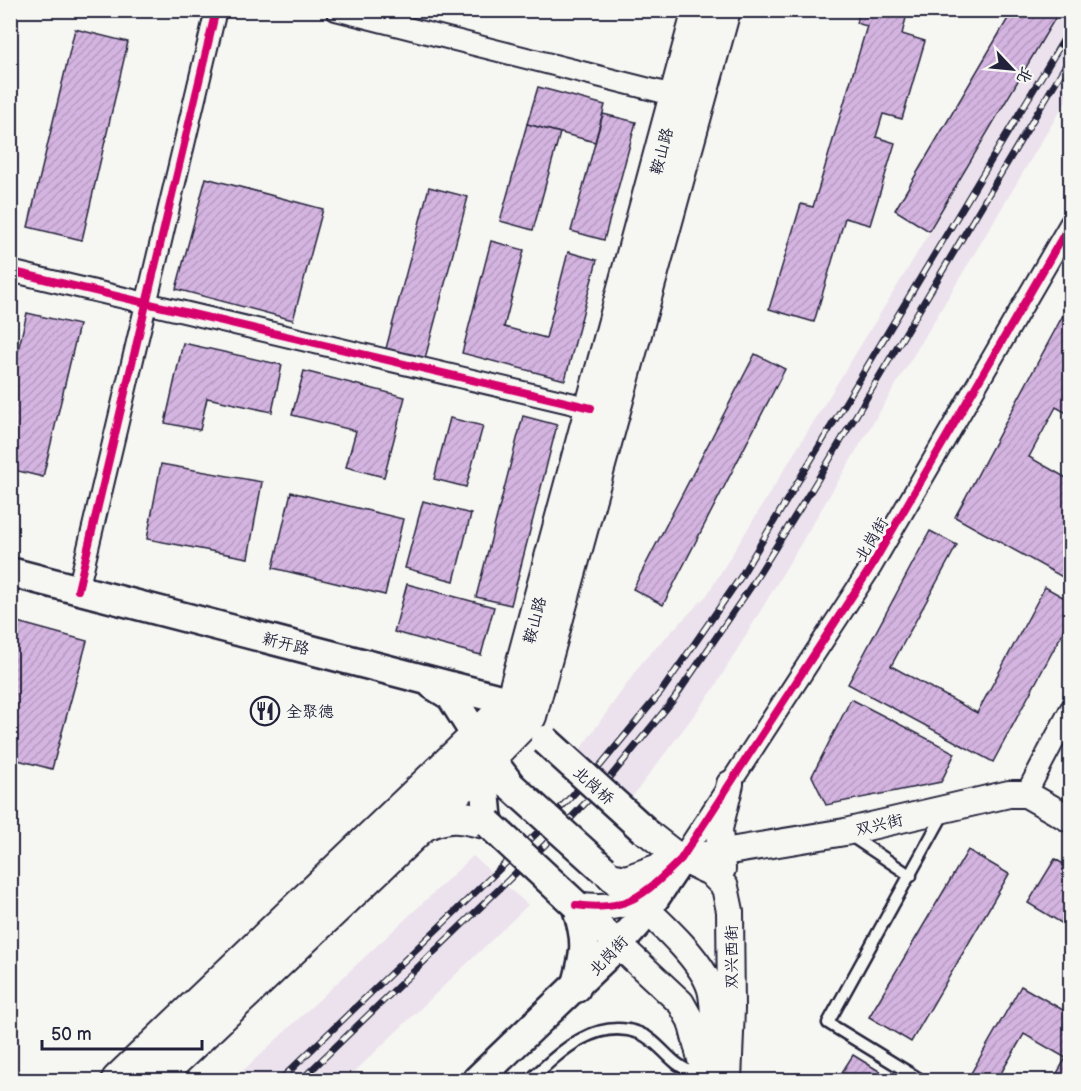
<svg xmlns="http://www.w3.org/2000/svg" width="1081" height="1091" font-family="'Balsamiq Sans','LXGW WenKai TC',sans-serif">
	<defs>
		<pattern id="building-hatch" width="6" height="6" patternUnits="userSpaceOnUse" patternTransform="scale(1.5)"><rect width="6" height="6" fill="#d4b4e0"/><path d="M-1 1l2-2M0 6l6-6M5 7l2-2" fill="none" stroke="#b69ac1"/></pattern>
	</defs>
	<rect width="100%" height="100%" fill="#f6f6f2"/>
	<filter id="ink" filterUnits="userSpaceOnUse"><feTurbulence type="fractalNoise" baseFrequency=".0167" numOctaves="2"/><feDisplacementMap in="SourceGraphic" scale="12" xChannelSelector="R" yChannelSelector="G"/><feConvolveMatrix kernelMatrix="1 2 1 2 8 2 1 2 1" color-interpolation-filters="sRGB"/></filter>
	<g filter="url(#ink)">
		<!-- built -->
		<g fill="#ece2ed">
			<polygon points="1061,11 1070,11 1070,94 713,690 629,801 577,754 643,661 707,595 907,270"/>
			<polygon points="473,856 528,905 346,1080 233,1080"/>
		</g>
		<!-- building -->
		<g fill="url(#building-hatch)" stroke="#22223b" stroke-width="1.5">
			<polygon points="860,10 908,10 902,34 925,41 902,119 883,114 876,137 895,143 870,225 845,218 814,322 769,309 801,204 813,207 867,26 856,23"/>
			<polygon points="1013,10 1060,10 929,231 895,210"/>
			<polygon points="75,29 128,42 82,240 28,227"/>
			<polygon points="538,87 605,105 595,142 527,124"/>
			<polygon points="603,114 636,122 604,240 571,231"/>
			<polygon points="527,124 560,133 533,230 500,221"/>
			<polygon points="206,178 323,209 293,320 176,289"/>
			<polygon points="429,187 468,197 423,366 384,356"/>
			<polygon points="491,241 524,250 504,327 546,338 568,252 597,260 565,380 462,353"/>
			<polygon points="1070,302 1070,415 1056,407 1029,457 1070,480 1070,570 1066,579 955,517"/>
			<polygon points="27,313 79,325 43,477 10,469 10,384"/>
			<polygon points="183,343 282,365 272,412 207,398 200,430 165,423"/>
			<polygon points="755,354 785,369 663,605 633,589"/>
			<polygon points="304,371 405,397 384,477 346,467 356,431 292,415"/>
			<polygon points="523,416 557,425 511,605 476,597"/>
			<polygon points="450,418 483,426 466,487 434,479"/>
			<polygon points="161,464 262,482 248,558 147,539"/>
			<polygon points="291,492 403,519 385,595 273,568"/>
			<polygon points="423,501 471,514 454,581 405,568"/>
			<polygon points="930,531 957,545 891,666 977,713 1045,587 1070,601 1070,619 993,762 848,684"/>
			<polygon points="407,584 494,607 481,655 394,632"/>
			<polygon points="10,620 87,641 52,769 10,758"/>
			<polygon points="851,699 955,753 941,782 826,805 812,776"/>
			<polygon points="968,850 1009,874 911,1042 869,1017"/>
			<polygon points="1055,859 1070,868 1070,922 1068,927 1028,903"/>
			<polygon points="1021,986 1070,1014 1070,1080 1053,1080 1066,1058 1024,1034 997,1080 980,1080 970,1075"/>
			<polygon points="853,1055 892,1079 891,1080 837,1080"/>
		</g>
		<g fill="none" stroke-linecap="round" stroke-linejoin="round">
			<!-- service casing -->
			<g stroke="#22223b" stroke-width="15">
				<g id="service">
					<polyline points="848,834 911,876"/>
					<path d="M 530,1080 C 559,1053 595,1017 639,1033 C 653,1038 663,1052 675,1062 C 683,1069 694,1073 703,1079"/>
					<polyline points="921,1080 828,1023 945,811"/>
				</g>
			</g>
			<!-- minor casing -->
			<g stroke="#22223b" stroke-width="24">
				<g id="minor">
					<polyline points="336,10 685,98"/>
					<polyline points="10,271 591,408"/>
					<polyline points="78,590 216,10"/>
					<polyline points="1026,794 1070,710"/>
					<polyline points="681,859 871,567 1070,224"/>
				</g>
			</g>
			<!-- tertiary casing -->
			<g stroke="#22223b" stroke-width="30">
				<g id="tertiary">
					<polyline points="644,830 681,859 710,872 725,887 730,911 731,1009 728,1080"/>
					<polyline points="722,869 719,829 730,784"/>
					<path d="M 608,874 C 635,901 706,957 712,994 C 717,1022 711,1052 707,1080"/>
					<polyline points="610,876 626,879 681,859 845,832 1009,794 1026,794 1070,819"/>
					<polyline points="576,905 681,1003 691,1021 703,1067"/>
					<path d="M 576,905 C 602,909 624,908 646,892"/>
				</g>
			</g>
			<!-- secondary casing -->
			<g stroke="#22223b" stroke-width="33">
				<g id="secondary">
					<polyline points="10,572 512,702 528,714"/>
					<polyline points="433,685 451,696 490,758 511,786"/>
					<polyline points="488,823 485,791 490,758"/>
					<path d="M 576,988 C 586,951 588,941 576,905"/>
					<polyline points="477,1080 618,945 638,923 681,859"/>
				</g>
			</g>
			<!-- primary casing -->
			<g stroke="#22223b" stroke-width="36">
				<g id="primary">
					<polyline points="423,825 530,716 724,10"/>
					<polyline points="118,1080 512,702 699,10"/>
					<path d="M 154,1080 L 423,825 C 449,813 461,816 488,823"/>
				</g>
			</g>
			<!-- service -->
			<use href="#service" stroke="#f6f6f2" stroke-width="10"/>
			<!-- minor -->
			<use href="#minor" stroke="#f6f6f2" stroke-width="20"/>
			<!-- tertiary -->
			<use href="#tertiary" stroke="#f6f6f2" stroke-width="26"/>
			<!-- secondary -->
			<use href="#secondary" stroke="#f6f6f2" stroke-width="28"/>
			<!-- primary -->
			<use href="#primary" stroke="#f6f6f2" stroke-width="32"/>
			<!-- rail casing -->
			<g stroke="#22223b" stroke-width="7">
				<g id="rail">
					<polyline points="280,1080 539,831 599,767 661,692 740,578 1070,29"/>
					<polyline points="301,1080 551,839 612,775 674,699 752,585 812,489 1070,58"/>
				</g>
			</g>
			<!-- rail -->
			<use href="#rail" stroke="#f6f6f2" stroke-width="4.5" stroke-dasharray="14" stroke-linecap="butt"/>
			<!-- secondary-bridge casing -->
			<g stroke="#22223b" stroke-width="33" stroke-linecap="butt">
				<g id="secondary-bridge">
					<polyline points="545,740 644,830"/>
					<polyline points="511,786 604,870"/>
					<polyline points="488,823 576,905"/>
				</g>
			</g>
			<!-- secondary-bridge -->
			<use href="#secondary-bridge" stroke="#f6f6f2" stroke-width="28"/>
			<!-- cycleway casing -->
			<g stroke="#f6f6f2" stroke-width="11">
				<g id="cycleway">
					<polyline points="10,271 591,408"/>
					<polyline points="78,590 216,10"/>
					<path d="M 576,905 C 628,913 646,893 681,859 L 871,567 L 1070,224"/>
				</g>
			</g>
			<!-- cycleway -->
			<use href="#cycleway" stroke="#d6006c" stroke-width="8"/>
		</g>
	</g>
	<!-- icons -->
	<defs>
		<g id="restaurant-ring" transform="scale(1.5)"><circle r="9.5" fill="#f6f6f2" stroke="#22223b" stroke-width="1.5"/><path d="M-5-6h1v4h1v-4h1v4h1v-4h1v5L-1.5 .5V6h-2V.5L-5-1ZM5-6V6H3V1.5H1.5Q1.5-4 5-6Z" fill="#22223b"/></g>
	</defs>
	<g fill-rule="evenodd">
		<use href="#restaurant-ring" x="265" y="711"/>
	</g>
	<g text-anchor="middle" stroke-width="6" stroke-linejoin="round" paint-order="stroke">
		<!-- street labels -->
		<g font-size="16" fill="#22223b" stroke="#f6f6f2">
			<text transform="translate(661 151) rotate(-75)" y="6">鞍山路</text>
			<text transform="translate(871 539) rotate(-59)" y="6">北岗街</text>
			<text transform="translate(534 620) rotate(-75)" y="6">鞍山路</text>
			<text transform="translate(286 643) rotate(14)" y="6">新开路</text>
			<text transform="translate(594 785) rotate(42)" y="6">北岗桥</text>
			<text transform="translate(879 824) rotate(-13)" y="6">双兴街</text>
			<text transform="translate(608 955) rotate(-46)" y="6">北岗街</text>
			<text transform="translate(731 957) rotate(-90)" y="6">双兴西街</text>
		</g>
		<!-- poi labels -->
		<g font-size="16" fill="#22223b" stroke="#f6f6f2" text-anchor="start">
			<text x="286" y="717">全聚德</text>
		</g>
	</g>
	<!-- margin -->
	<rect width="1081" height="1091" fill="none" stroke="#f6f6f2" stroke-width="36"/>
	<rect x="18" y="18" width="1045" height="1055" fill="none" stroke="#22223b" stroke-width="2" filter="url(#ink)"/>
	<!-- north arrow -->
	<g transform="translate(1012 69) rotate(116)" stroke="#f6f6f2" stroke-width="4.5" paint-order="stroke">
	<path d="M0-4.5L10 22L0 15L-10 22Z" fill="#22223b"/>
	<text y="-9" font-size="16" font-weight="bold" text-anchor="middle" fill="#22223b">北</text>
	</g>
	<!-- scale -->
	<path d="M42 1040v9h160v-9" fill="none" stroke="#22223b" stroke-width="3"/>
	<text x="51" y="1040" font-size="18" fill="#22223b" stroke="#f6f6f2" stroke-width="4.5" paint-order="stroke">50 m</text>
</svg>
